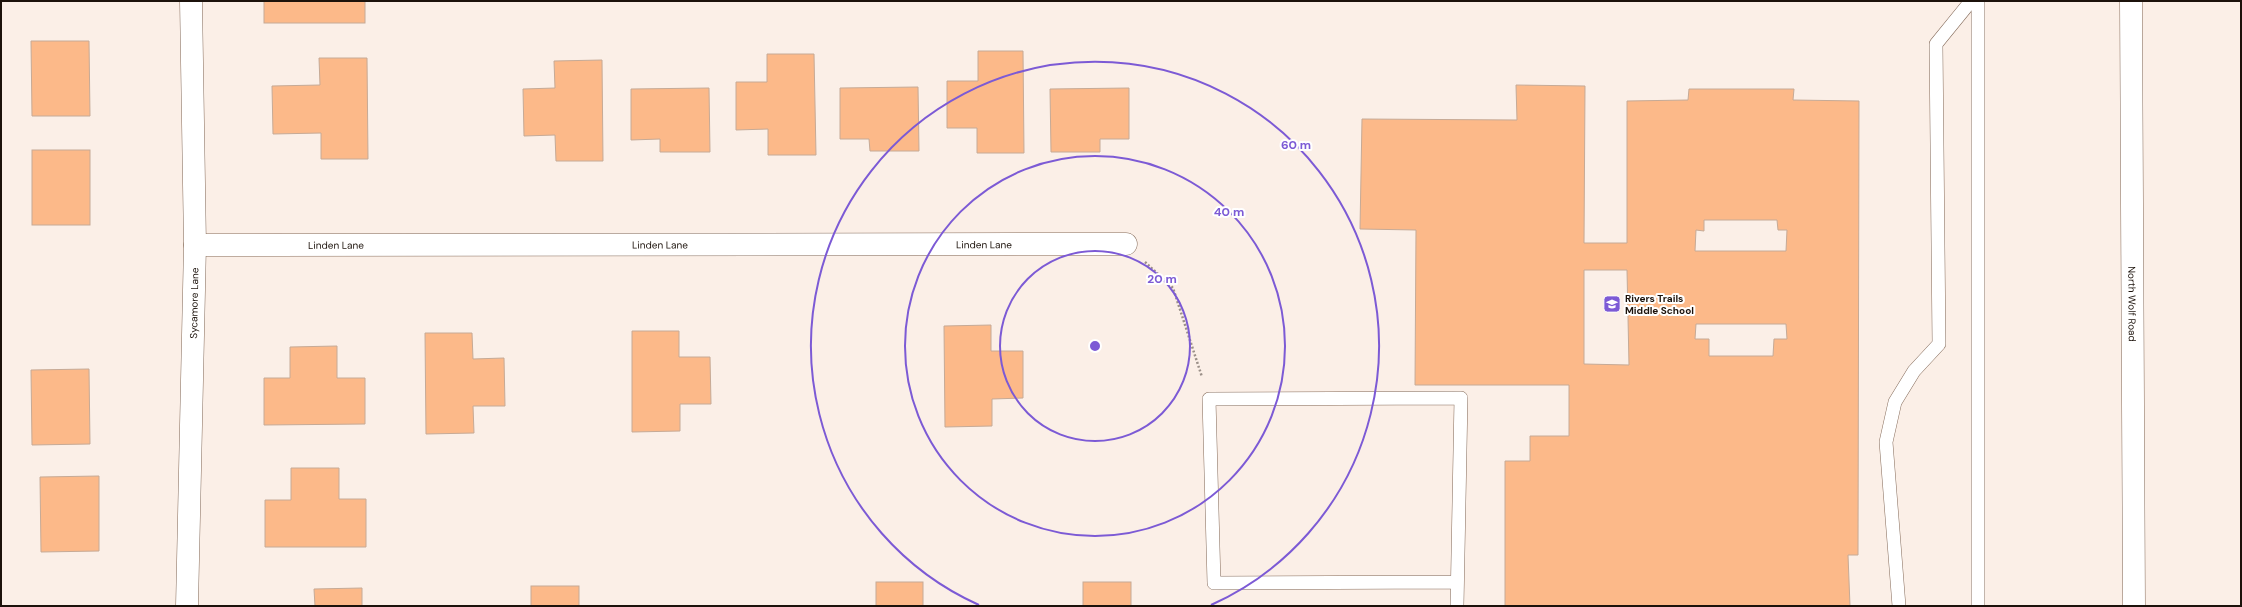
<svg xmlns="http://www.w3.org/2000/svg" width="2242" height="607" font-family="'DM Sans',sans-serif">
	<rect width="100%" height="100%" fill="#fbefe7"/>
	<!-- building -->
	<g fill="#fcb989" stroke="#c6aa96" fill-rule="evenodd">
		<rect x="264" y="1" width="101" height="22"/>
		<polygon points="31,41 89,41 90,116 32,116"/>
		<polygon points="978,51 1023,51 1024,153 977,153 977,128 947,128 947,81 978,81"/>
		<polygon points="767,54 814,54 816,155 768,155 768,129 736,130 736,82 767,82"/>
		<polygon points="319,58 367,58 368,159 321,159 321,133 273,134 272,86 320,85"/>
		<polygon points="602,60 603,161 556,161 555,135 524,136 523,89 555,88 554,61"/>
		<path d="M 1516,85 L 1585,86 L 1584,243 L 1627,243 L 1627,101 L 1688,100 L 1689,89 L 1794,89 L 1793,100 L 1859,101 L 1858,555 L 1848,555 L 1850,606 L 1505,606 L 1505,461 L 1530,461 L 1530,436 L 1569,436 L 1569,385 L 1415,385 L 1416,230 L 1360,229 L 1362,119 L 1517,120 ZM 1704,220 L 1777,220 L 1778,230 L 1787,230 L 1786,251 L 1695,251 L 1696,230 L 1704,231 ZM 1584,270 L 1627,270 L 1629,365 L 1584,364 ZM 1696,324 L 1786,324 L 1787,339 L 1774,339 L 1773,356 L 1709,356 L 1709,339 L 1695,339 Z"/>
		<polygon points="918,87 919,151 870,151 869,139 840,139 840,88"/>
		<polygon points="709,88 710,152 660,152 660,139 631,140 631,89"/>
		<polygon points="1129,88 1129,139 1100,139 1100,152 1051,152 1050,89"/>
		<rect x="32" y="150" width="58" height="75"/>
		<polygon points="991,325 991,351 1023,351 1023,398 992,399 992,426 945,427 944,326"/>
		<polygon points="632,331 679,331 679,357 710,357 711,404 680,404 680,431 632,432"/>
		<polygon points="425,333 472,333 473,359 504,358 505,406 473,406 474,433 426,434"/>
		<polygon points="337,346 337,378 365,378 365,424 264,425 264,378 290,378 290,347"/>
		<polygon points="89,369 90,444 32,445 31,370"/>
		<polygon points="291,468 339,468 339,499 366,499 366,547 265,547 265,500 291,500"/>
		<polygon points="99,476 99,551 41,552 40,477"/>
		<rect x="876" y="582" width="47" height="24"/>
		<rect x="1083" y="582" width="48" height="24"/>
		<rect x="531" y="586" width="48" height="20"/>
		<polygon points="362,588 362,606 315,606 314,589"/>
	</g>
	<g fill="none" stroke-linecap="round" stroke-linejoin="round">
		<!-- lane casing -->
		<g stroke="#846a59" stroke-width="14">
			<g id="lane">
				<polyline points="1978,1 1978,606"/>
				<polyline points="1457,606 1461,398 1209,399 1214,583 1457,582"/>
				<polyline points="1899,606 1886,442 1895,402 1914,371 1939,344 1936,44 1971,1"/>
			</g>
		</g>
		<!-- street casing -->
		<g stroke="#846a59" stroke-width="23">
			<g id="street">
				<path id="s1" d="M 195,245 L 1126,244"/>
				<path id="s2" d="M 187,606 L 195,245 L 191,1"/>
			</g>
		</g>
		<!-- secondary casing -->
		<g stroke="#846a59" stroke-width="23">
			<g id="secondary">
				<path id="s3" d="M 2131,1 L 2134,606"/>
			</g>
		</g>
		<!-- path -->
		<polyline stroke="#9b9089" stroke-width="2.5" stroke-dasharray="2 2" stroke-linecap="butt" points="1145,262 1173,288 1202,377"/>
		<!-- lane -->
		<use href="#lane" stroke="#fff" stroke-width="13"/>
		<!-- street -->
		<use href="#street" stroke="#fff" stroke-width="22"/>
		<!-- secondary -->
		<use href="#secondary" stroke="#fff" stroke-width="22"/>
	</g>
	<!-- distance rings -->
	<g fill="none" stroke="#7c5ad5" stroke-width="2">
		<circle cx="1095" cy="346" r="95"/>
		<circle cx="1095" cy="346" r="190"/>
		<path d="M979 605A284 284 0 1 1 1211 605"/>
	</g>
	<!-- icons -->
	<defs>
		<g id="school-square" transform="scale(0.9)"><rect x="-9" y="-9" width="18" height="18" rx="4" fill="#7c5ad5" stroke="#fff"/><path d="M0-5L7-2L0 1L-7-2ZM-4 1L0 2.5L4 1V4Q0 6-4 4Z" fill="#fff"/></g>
	</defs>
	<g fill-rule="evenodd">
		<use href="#school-square" x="1612" y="304"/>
	</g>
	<g text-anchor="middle" stroke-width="4" stroke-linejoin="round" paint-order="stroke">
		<!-- street labels -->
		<g font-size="10" fill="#1c120b" stroke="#fff">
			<text dy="4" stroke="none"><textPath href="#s1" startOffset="141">Linden Lane</textPath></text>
			<text dy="4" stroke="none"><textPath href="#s1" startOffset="465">Linden Lane</textPath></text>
			<text dy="4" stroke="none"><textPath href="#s1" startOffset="789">Linden Lane</textPath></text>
			<text dy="4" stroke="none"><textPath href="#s2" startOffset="303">Sycamore Lane</textPath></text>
			<text dy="4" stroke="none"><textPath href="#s3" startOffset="303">North Wolf Road</textPath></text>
		</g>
		<!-- poi labels -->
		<g font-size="10" font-weight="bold" fill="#1c120b" stroke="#fff" text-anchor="start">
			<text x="1625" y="302">Rivers Trails<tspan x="1625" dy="12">Middle School</tspan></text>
		</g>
	</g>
	<circle cx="1095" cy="346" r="6" fill="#7c5ad5" stroke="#fff" stroke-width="2"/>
	<g font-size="12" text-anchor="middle" font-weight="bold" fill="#7c5ad5" stroke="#fff" stroke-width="4" stroke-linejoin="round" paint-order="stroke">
		<text x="1296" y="149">60 m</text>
		<text x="1229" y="216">40 m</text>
		<text x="1162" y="283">20 m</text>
	</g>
	<!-- border -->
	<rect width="2242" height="607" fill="none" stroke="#1c120b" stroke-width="4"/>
</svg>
